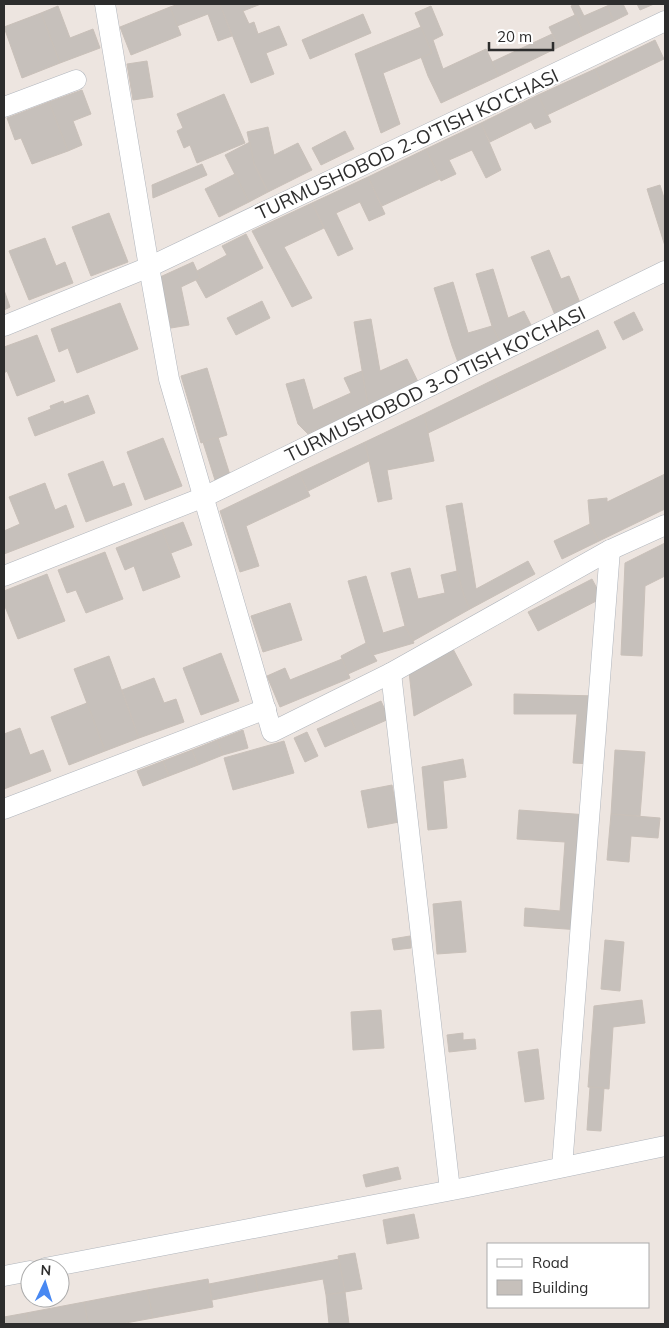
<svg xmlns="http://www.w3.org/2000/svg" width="669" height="1328" font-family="Mulish,sans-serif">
	<rect width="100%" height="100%" fill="#ede5e0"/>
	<!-- building -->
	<g fill="#c6c0bb" stroke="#c9c0b9">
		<polygon points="179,4 220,4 232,36 218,41 208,14 177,26 170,7"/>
		<polygon points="220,4 261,4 243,11 249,24 254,22 258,34 279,26 287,45 266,53 274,74 251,83"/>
		<polygon points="576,4 578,4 584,16 607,6 614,21 584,35 571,6"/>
		<polygon points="611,4 623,4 628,14 614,21 607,6"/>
		<polygon points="637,4 654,4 640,10"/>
		<polygon points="58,6 70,38 93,29 100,48 60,63 41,13"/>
		<polygon points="431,6 443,35 433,40 443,69 486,49 499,76 441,103 428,76 421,57 432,53 415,13"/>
		<polygon points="170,7 181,35 131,55 120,27"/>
		<polygon points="41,13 60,63 22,78 4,27"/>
		<polygon points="363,14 371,33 310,59 302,40"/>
		<polygon points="575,15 584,35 559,47 549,27"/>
		<polygon points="421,27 432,53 383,73 400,124 381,133 355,54"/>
		<polygon points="552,34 559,47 499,76 492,62"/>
		<polygon points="655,40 664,59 604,88 595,69"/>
		<polygon points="147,61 153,97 133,100 127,64"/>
		<polygon points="595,69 604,88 547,115 538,95"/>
		<polygon points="82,90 91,114 73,121 82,145 68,151 49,102"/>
		<polygon points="224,94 245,143 197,163 190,145 184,148 177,131 183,128 177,114"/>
		<polygon points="538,95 551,122 535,129 531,122 490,142 481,123"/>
		<polygon points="49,102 68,151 32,164 21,138 15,140 7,118"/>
		<polygon points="481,123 501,170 486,178 472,150 449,160 456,174 441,181 426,149"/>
		<polygon points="268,127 274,155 298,143 312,170 268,192 254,164 247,132"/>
		<polygon points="345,131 354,149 321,165 312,148"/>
		<polygon points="250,142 254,164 268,192 249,202 225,155"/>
		<polygon points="426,149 440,179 382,206 368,177"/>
		<polygon points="202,164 207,175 153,198 152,185"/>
		<polygon points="235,174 249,202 219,217 205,189"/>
		<polygon points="368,177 385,214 369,221 360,202 336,213 353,249 338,256 312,203"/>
		<polygon points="660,185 665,201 665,246 647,189"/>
		<polygon points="312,203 324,228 284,247 312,298 292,307 252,231"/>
		<polygon points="109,213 128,262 91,276 72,227"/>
		<polygon points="246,234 263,268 206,298 196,280 200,278 197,271 227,255 222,246"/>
		<polygon points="45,238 56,266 65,262 73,283 29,300 9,251"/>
		<polygon points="549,250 561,279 569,276 581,305 555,315 531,257"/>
		<polygon points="193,262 200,278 181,287 189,325 171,328 160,277"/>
		<polygon points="493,269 508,318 524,311 533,329 501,344 492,326 476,274"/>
		<polygon points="453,282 468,333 492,326 501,344 459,365 452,346 434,288"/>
		<polygon points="4,290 10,307 4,310"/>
		<polygon points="262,301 270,318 236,335 227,318"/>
		<polygon points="120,303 138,349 77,373 68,348 59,352 51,329"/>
		<polygon points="634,312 643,330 623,340 614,322"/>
		<polygon points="371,319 380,371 407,359 419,384 368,406 354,322"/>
		<polygon points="598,330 606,348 563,369 554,351"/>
		<polygon points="37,335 55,381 17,396 7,371 4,373 4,347"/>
		<polygon points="554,351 563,369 502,398 493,380"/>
		<polygon points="207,368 227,435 201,443 181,376"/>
		<polygon points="362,371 368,406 308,434 298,424 286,384 304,379 313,410 351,393 344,378"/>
		<polygon points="493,380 502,398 428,433 424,414"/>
		<polygon points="88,395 95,413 35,436 28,418 51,409 50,406 63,401 64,404"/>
		<polygon points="424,414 434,461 387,470 392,499 378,502 365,442"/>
		<polygon points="218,437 230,475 215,480 203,442"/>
		<polygon points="163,438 182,486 145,500 127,452"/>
		<polygon points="365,442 369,461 308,491 299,473"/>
		<polygon points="103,461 113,487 124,483 132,505 86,522 68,474"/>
		<polygon points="299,473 310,496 246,526 259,566 240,572 220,511"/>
		<polygon points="665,474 665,509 599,541 590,524 588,500 607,498 607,502"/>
		<polygon points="45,483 55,510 66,505 74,527 4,554 4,531 20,524 9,497"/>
		<polygon points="462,503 476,589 528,561 535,574 470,609 464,596 457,571 446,506"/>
		<polygon points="183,522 192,545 171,553 162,530"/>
		<polygon points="590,524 599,541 562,559 554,541"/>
		<polygon points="162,530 180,577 143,591 134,566 125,570 116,548"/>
		<polygon points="665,543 665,576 645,586 642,656 621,655 625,563"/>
		<polygon points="105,552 123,599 86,613 76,590 67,593 58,570"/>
		<polygon points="410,568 418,599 445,593 441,575 457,571 464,596 470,609 413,641 405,626 391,573"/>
		<polygon points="47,574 65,621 18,639 4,604 4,591"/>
		<polygon points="366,576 383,633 405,626 414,643 373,655 366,643 348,581"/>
		<polygon points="592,579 602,598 538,631 528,612"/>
		<polygon points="290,603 302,640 263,652 251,616"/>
		<polygon points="366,643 377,661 348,674 341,656"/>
		<polygon points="453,649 472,685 414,716 409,672"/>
		<polygon points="221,653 239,701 201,715 183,668"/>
		<polygon points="109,656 139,738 105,751 74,669"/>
		<polygon points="342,659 350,678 280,707 267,676 285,668 290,680"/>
		<polygon points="154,678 164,703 176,699 184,722 139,738 122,690"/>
		<polygon points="514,694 598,696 593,764 573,763 577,714 514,714"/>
		<polygon points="381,701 389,719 357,733 349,715"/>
		<polygon points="87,703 105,751 69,765 51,717"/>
		<polygon points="349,715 357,733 325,747 317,729"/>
		<polygon points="20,728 30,755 43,750 51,771 4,789 4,734"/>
		<polygon points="243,730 248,748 223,755 217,740"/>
		<polygon points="307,732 318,756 305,762 294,738"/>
		<polygon points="217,740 223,755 198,765 192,750"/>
		<polygon points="284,741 294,773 233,790 224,758"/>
		<polygon points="192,750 198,765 169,776 163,761"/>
		<polygon points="615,750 645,752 640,816 611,814"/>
		<polygon points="463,759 466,777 443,781 447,828 428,830 422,767"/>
		<polygon points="163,761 169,776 143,786 137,771"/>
		<polygon points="392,785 399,822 368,828 361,791"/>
		<polygon points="519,810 588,815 580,930 524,926 525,908 560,911 565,842 517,839"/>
		<polygon points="611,814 660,818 658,838 631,836 629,862 607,860"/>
		<polygon points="461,901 466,952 437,954 433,904"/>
		<polygon points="410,936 411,948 394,950 392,939"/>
		<polygon points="605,940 624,942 620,991 601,989"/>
		<polygon points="642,1000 645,1023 613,1027 609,1089 588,1087 594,1006"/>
		<polygon points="381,1010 384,1048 353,1050 351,1012"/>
		<polygon points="463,1033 463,1040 475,1039 476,1049 449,1052 447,1035"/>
		<polygon points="538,1049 544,1099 525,1102 518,1052"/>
		<polygon points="590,1087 604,1088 601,1131 587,1130"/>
		<polygon points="398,1167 401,1179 366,1187 363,1175"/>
		<polygon points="414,1214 419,1238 387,1244 383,1220"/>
		<polygon points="355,1253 362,1289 345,1292 338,1256"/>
		<polygon points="339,1259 345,1292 326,1295 323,1279 258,1291 255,1275"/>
		<polygon points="255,1275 258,1291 212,1300 209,1284"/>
		<polygon points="208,1279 213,1307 153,1318 147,1290"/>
		<polygon points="147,1290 153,1318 120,1324 88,1324 84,1302"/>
		<polygon points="345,1292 349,1324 329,1324 326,1295"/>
		<polygon points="84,1302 88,1324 28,1324 26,1313"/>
		<polygon points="26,1313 28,1324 4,1324 4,1317"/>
	</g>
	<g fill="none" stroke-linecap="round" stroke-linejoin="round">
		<!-- street casing -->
		<g stroke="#b0b5bc" stroke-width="21">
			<g id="street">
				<polyline points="105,4 149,267 169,379 272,732 391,673 610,550 665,525"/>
				<polyline points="4,107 76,80"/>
				<polyline points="4,326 149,267 665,21"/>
				<polyline points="4,576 204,497 665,271"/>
				<polyline points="391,673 450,1190"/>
				<polyline points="4,809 266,709"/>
				<polyline points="562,1167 610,550"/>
				<polyline points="45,1268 468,1187 665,1146"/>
				<polyline points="4,1276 30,1271"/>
			</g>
		</g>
		<!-- street -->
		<use href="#street" stroke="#fff" stroke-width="20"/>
	</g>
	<g text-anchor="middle" stroke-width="4.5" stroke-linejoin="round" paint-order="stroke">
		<!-- street labels -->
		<g font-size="19" fill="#2d2d2d" stroke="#fff">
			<text transform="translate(407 144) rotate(-25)" y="7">TURMUSHOBOD 2-O'TISH KO'CHASI</text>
			<text transform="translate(435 384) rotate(-26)" y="7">TURMUSHOBOD 3-O'TISH KO'CHASI</text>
		</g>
	</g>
	<!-- border -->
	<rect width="669" height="1328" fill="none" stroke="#2d2d2d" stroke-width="10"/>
	<!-- legend -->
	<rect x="487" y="1243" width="162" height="65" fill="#ffffff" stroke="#ababab"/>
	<rect x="497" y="1259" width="25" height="8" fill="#ffffff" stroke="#ababab"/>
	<text x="532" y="1268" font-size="15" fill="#2d2d2d">Road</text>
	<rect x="497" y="1280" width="25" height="15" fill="#c6c0bb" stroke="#ababab"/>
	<text x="532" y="1293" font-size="15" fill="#2d2d2d">Building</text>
	<!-- north arrow -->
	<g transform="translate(45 1283) rotate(4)"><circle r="24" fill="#ffffff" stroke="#ababab"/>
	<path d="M0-4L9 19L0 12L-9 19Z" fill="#4888f2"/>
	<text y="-8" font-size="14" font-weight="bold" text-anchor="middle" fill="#2d2d2d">N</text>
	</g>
	<!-- scale -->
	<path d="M489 42v8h64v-8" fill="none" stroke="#2d2d2d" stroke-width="2.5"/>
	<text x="497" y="42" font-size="15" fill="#2d2d2d" stroke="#ffffff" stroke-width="4" paint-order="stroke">20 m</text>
</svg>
